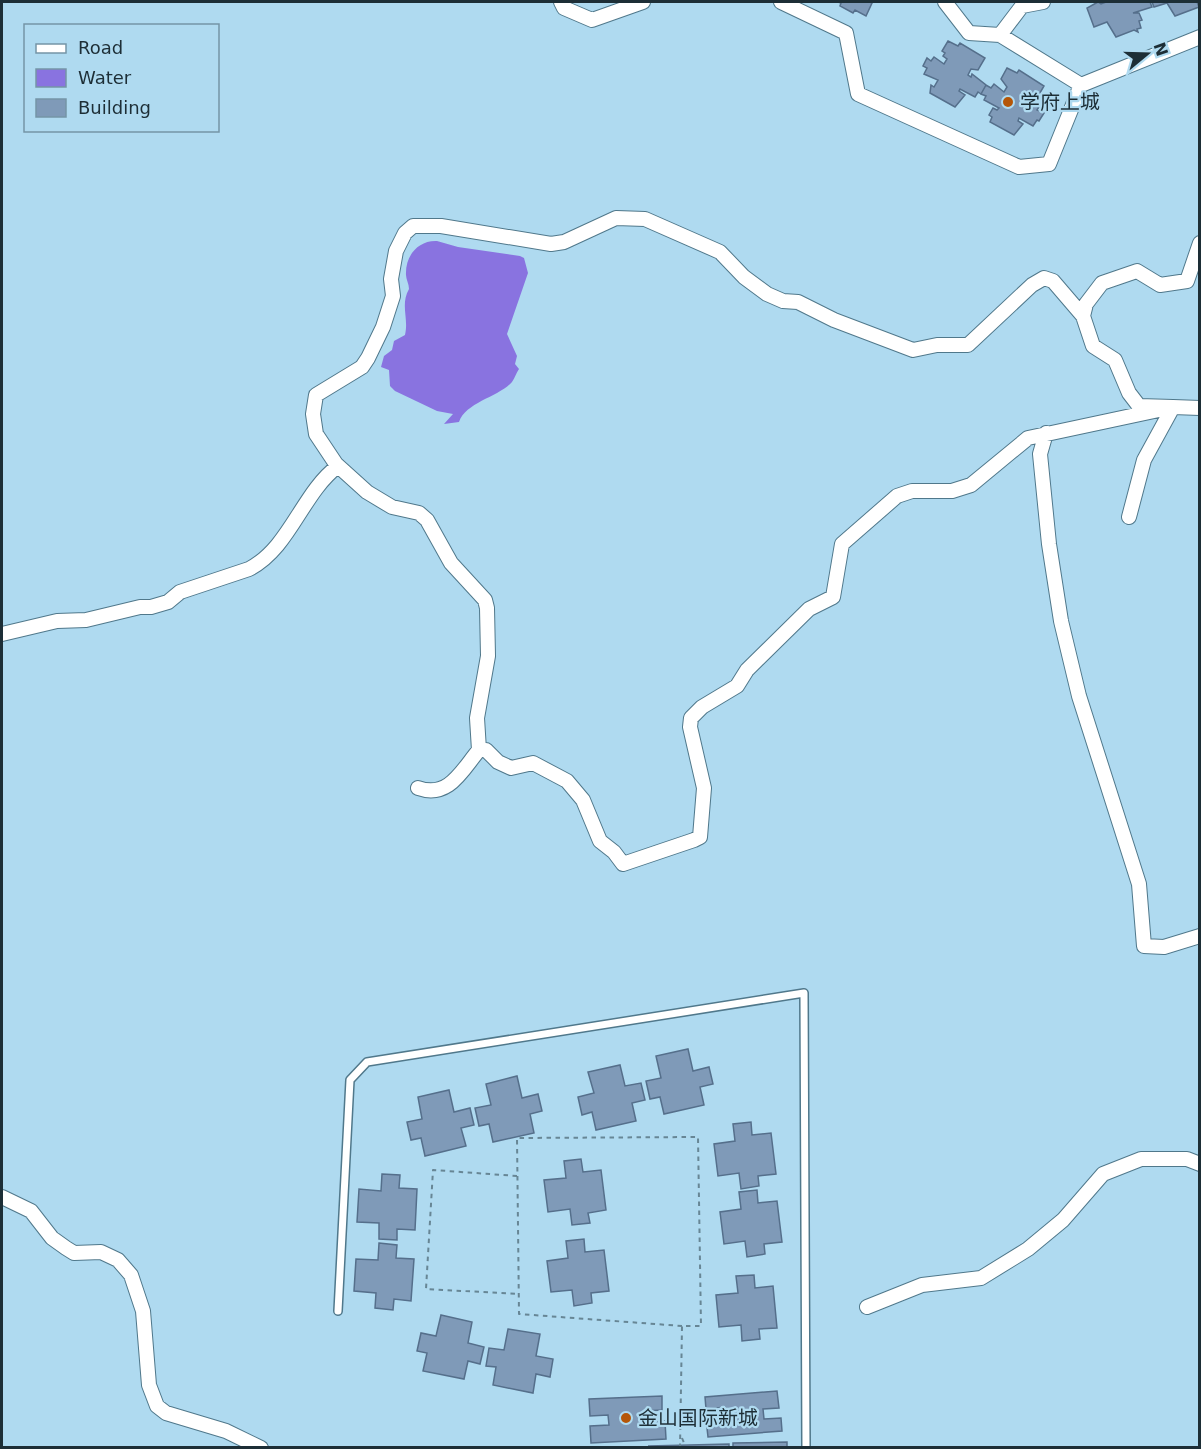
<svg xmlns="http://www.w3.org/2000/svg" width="1201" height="1449" font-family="'DejaVu Sans','Noto Sans SC',sans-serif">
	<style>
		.water { fill: #8973e0 }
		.building { fill: #7f9ab8; stroke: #556f8b; stroke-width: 1.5 }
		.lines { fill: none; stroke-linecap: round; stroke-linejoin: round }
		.lane-casing { stroke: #50788b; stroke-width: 10 }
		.street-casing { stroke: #50788b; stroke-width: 16 }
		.path { stroke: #678695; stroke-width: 2; stroke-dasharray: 4.5 4.5; stroke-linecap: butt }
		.lane { stroke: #fff; stroke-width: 7 }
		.street { stroke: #fff; stroke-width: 14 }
		.poi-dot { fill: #b55608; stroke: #afdaf0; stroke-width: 2 }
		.labels { text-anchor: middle; stroke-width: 4.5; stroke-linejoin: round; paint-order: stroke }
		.poi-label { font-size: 20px; fill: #1d2e36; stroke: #afdaf0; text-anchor: start }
	</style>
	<rect width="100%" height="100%" fill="#afdaf0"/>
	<path class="water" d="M437,241L458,247L520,256L524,258L528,273L507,334L517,356L515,364L519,369C516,373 515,378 512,382C499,397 466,402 459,422L444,424L453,414L437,411L395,391L390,386L389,370L381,367L384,356L392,350L394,341L405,335C409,318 400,305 409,289C409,284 406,279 406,275C405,256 418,240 437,241Z"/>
	<path class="building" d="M838,2H870L872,3L866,16L855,10L853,13L840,6L841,3Z
		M1098,2L1101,4L1106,2H1150L1152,7L1133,13H1139L1142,20L1139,21L1141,28L1137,29L1138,32L1134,30L1116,37L1107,22L1094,27L1087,8Z
		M1152,2H1197L1199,7L1175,16L1167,3L1154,7Z
		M948,41L958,46L960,43L985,58L978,70L971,69L968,75L971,77L972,74L986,85L981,94L978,92L975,97L960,89L959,91L965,95L955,107L930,93L931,85L934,87L938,80L924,74L927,68L923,66L927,58L931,61L934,57L944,64L947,59L943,56L945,53L942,51Z
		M1007,68L1017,73L1019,70L1044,86L1037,98L1034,101L1030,99L1027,103L1039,107L1037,110L1044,113L1039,121L1037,120L1033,126L1019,118L1018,121L1023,124L1014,135L990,122L992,117L989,115L993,108L997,110L999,108L984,100L986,96L981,94L986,85L991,88L994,84L1004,92L1007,87L1001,79Z
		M688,1049L693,1071L709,1067L713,1084L700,1087L704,1105L664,1114L660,1097L650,1099L646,1081L661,1078L656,1056Z
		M620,1065L625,1086L641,1083L645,1100L632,1103L636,1121L596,1130L592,1112L582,1115L578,1097L594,1093L588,1072Z
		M517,1076L522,1098L538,1094L542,1111L530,1114L534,1133L493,1142L489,1124L479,1126L475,1108L491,1105L486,1084Z
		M449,1090L454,1112L470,1108L474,1125L461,1128L466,1146L425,1156L421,1138L411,1140L407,1122L422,1119L418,1097Z
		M751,1122L752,1135L771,1133L776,1174L758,1176L759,1186L741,1189L739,1173L718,1176L714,1144L735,1141L733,1124Z
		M581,1159L583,1172L601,1170L606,1210L588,1213L590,1223L572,1225L570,1209L548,1212L544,1180L566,1178L564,1161Z
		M382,1174L400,1175L399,1188L417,1189L415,1230L397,1229V1240L379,1239V1223L357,1222L359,1189L381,1191Z
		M757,1190L758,1203L777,1201L782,1242L764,1244L765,1254L747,1257L745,1241L724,1244L720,1212L741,1209L739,1192Z
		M584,1239L585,1252L604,1250L609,1291L591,1293L592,1303L574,1306L572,1290L551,1292L547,1261L568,1258L566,1241Z
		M379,1243L397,1245L396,1258L414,1259L411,1301L394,1299L393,1310L375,1308L376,1293L354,1291L356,1259L378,1260Z
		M754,1275L755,1288L773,1286L777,1328L759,1329L760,1339L742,1341L741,1325L719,1327L716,1295L738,1293L736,1276Z
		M441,1315L472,1322L468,1343L484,1347L480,1364L468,1361L464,1379L423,1371L427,1353L417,1351L421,1333L436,1336Z
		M508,1329L540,1334L536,1356L553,1359L550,1377L536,1374L533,1393L493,1385L496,1367L486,1366L489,1348L504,1350Z
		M777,1391L779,1408L763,1409L764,1419L781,1418L782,1431L708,1437L706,1419L726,1417L725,1407L706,1409L705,1397Z
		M662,1396V1410L644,1411V1422L665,1421L666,1439L591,1443L590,1426L609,1425L608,1415L590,1416L589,1399Z
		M787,1442V1448H733V1443Z
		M729,1444V1448L648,1446Z"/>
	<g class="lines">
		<defs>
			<path id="lane" d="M338,1311L350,1080L367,1062L804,993L806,1448"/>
			<path id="street" d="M561,2L564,8L592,20L643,2
				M781,2L846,33L858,94L1019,167L1049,164L1081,85L1200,37
				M945,2L969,33L1000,35L1022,6L1043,2
				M1000,35L1081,85
				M1046,433L1040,454L1049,544L1061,621L1079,696L1139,884L1144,946L1164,947L1200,936
				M1129,517L1144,460L1173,407L1139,406L1129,393L1115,360L1093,346L1083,316L1086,304L1102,283L1137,271L1160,285L1187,281L1200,243
				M2,634L57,621L86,620L140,607H151L168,602L180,592L249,569C290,548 302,493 338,466
				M479,750L477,718L488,656L487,608L485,600L451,563L427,520L419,513L392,507L367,492L336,464L316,434L313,414L316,395L362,367L368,358L383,327L393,296L391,279L396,251L405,233L413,226H441L551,244L564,242L616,218L645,219L720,252L744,277L767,294L783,301L798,302L834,320L913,350L937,345H968L1032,285L1044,278L1053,281L1083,316
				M418,788C449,799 462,770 479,750H486L498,762L511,768L533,763L567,781L583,800L600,841L614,852L623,864L694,840L700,837L704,788L690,727L691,718L702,707L737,686L747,670L809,609L833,597L842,544L897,496L912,491H952L971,485L1028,438L1173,407L1200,408
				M2,1197L31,1211L52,1238L66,1248L74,1253L101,1252L118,1260L131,1275L143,1311L149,1385L157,1406L166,1413L226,1431L261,1448
				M867,1307L922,1285L981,1278L1028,1249L1063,1220L1103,1174L1141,1159H1187L1200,1164"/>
		</defs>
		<use href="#lane" class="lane-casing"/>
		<use href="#street" class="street-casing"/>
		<path class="path" d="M517,1176L433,1170L426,1289L519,1294
			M682,1438L686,1448
			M680,1448L682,1326H701L698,1137L517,1138L519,1314L682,1326"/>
		<use href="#lane" class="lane"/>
		<use href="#street" class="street"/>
	</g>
	<g class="poi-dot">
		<circle cx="1008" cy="102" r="6"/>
		<circle cx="626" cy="1418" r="6"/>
	</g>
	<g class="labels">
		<g class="poi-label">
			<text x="1020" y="109">学府上城</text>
			<text x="638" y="1425">金山国际新城</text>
		</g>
	</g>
	<rect width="1201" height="1449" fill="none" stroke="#1d2e36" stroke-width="6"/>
	<rect x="24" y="24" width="195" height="108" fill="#afdaf0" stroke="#7595a6" stroke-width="1.5"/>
	<rect x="36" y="44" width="30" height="9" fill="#ffffff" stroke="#7595a6" stroke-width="1.5"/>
	<text x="78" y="54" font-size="18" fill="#1d2e36">Road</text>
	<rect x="36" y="69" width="30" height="18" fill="#8973e0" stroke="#7595a6" stroke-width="1.5"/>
	<text x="78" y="84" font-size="18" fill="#1d2e36">Water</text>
	<rect x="36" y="99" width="30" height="18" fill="#7f9ab8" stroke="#7595a6" stroke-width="1.5"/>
	<text x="78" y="114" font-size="18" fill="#1d2e36">Building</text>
	<g transform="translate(1147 54) rotate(71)" stroke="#afdaf0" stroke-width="4.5" paint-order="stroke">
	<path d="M0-4.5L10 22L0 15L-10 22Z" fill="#1d2e36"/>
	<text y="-9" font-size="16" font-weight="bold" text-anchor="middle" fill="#1d2e36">N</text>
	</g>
</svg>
